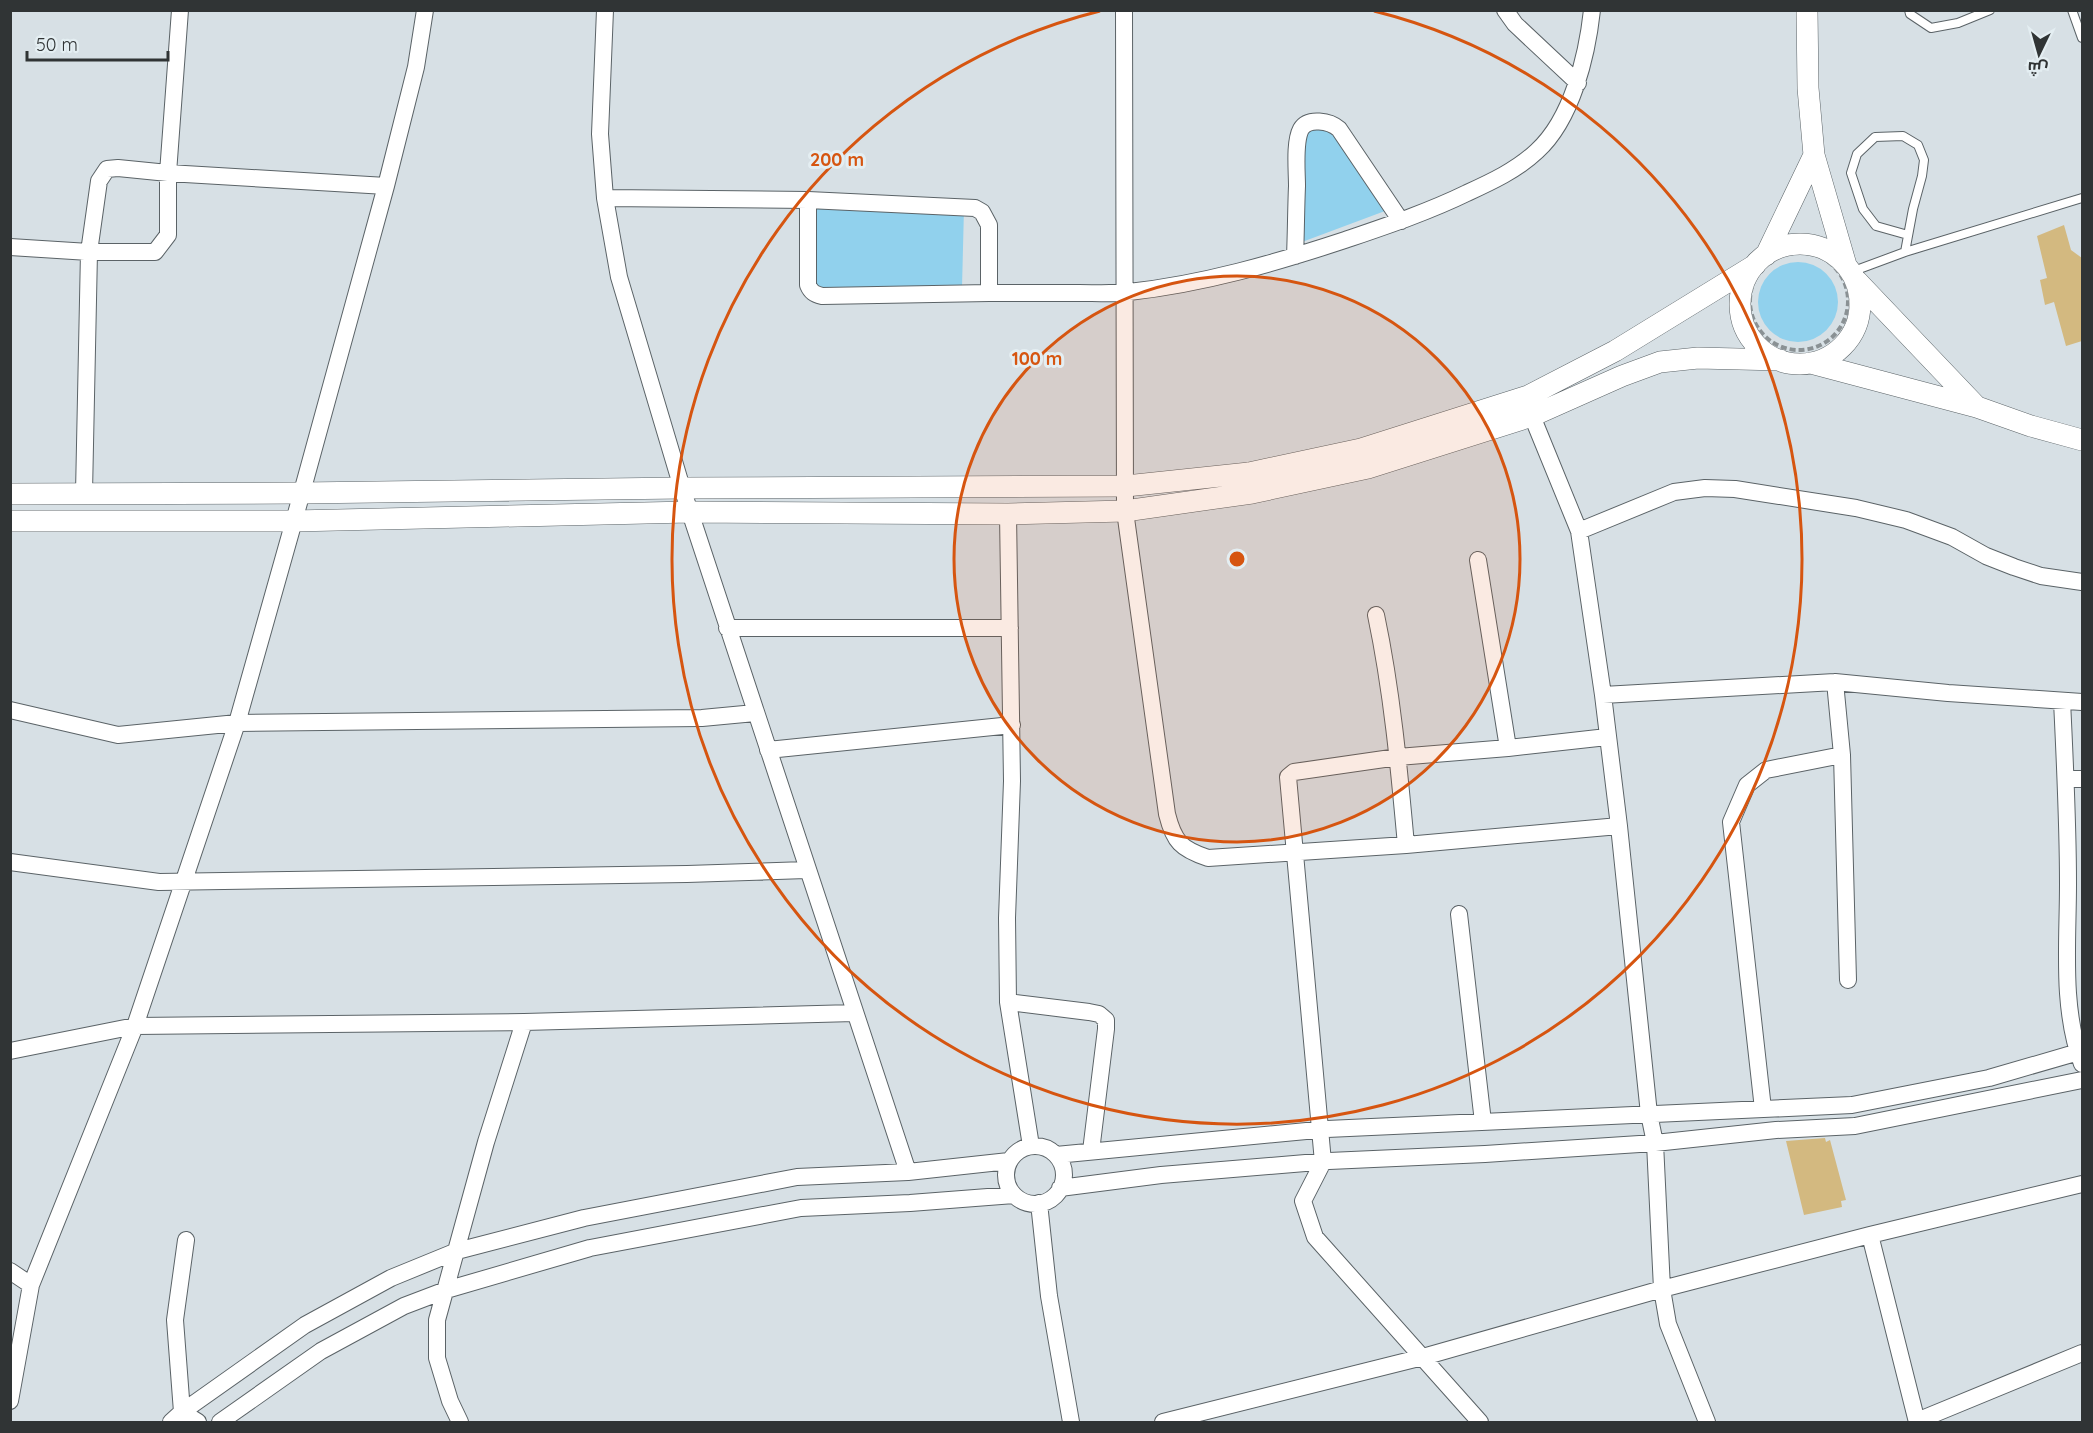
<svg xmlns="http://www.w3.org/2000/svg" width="2093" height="1433" font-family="Quicksand,Cairo,sans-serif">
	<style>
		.green { fill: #91d1ed }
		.building { fill: #d3b980 }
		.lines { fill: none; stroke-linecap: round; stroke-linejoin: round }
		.service-casing { stroke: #5b6367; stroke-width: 10 }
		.minor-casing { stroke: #5b6367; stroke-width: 18 }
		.tertiary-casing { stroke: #5b6367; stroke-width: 22 }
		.path { stroke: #8a9194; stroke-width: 4; stroke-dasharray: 6 3; stroke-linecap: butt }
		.service { stroke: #fff; stroke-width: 8 }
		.minor { stroke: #fff; stroke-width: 16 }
		.tertiary { stroke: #fff; stroke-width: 21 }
		.ring { fill: none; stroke: #d65510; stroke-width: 3 }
		.centre { fill: #d65510; stroke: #e4eef2; stroke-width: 3 }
		.ring-label { font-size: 18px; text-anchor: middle; font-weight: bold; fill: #d65510; stroke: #e4eef2; stroke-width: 6; stroke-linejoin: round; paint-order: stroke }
	</style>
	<rect width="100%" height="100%" fill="#d7e0e5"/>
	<path class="green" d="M1329,126L1385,211L1302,242L1297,129Z
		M799,201L964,208L962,288H803Z
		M1758 302a40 40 0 1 1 80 0a40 40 0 1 1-80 0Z"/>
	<path class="building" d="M2064,225L2071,250L2082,258V341L2066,346L2054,302L2045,305L2040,280L2047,278L2037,236Z
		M1825,1138L1826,1142L1830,1140L1846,1200L1841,1201L1842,1207L1804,1215L1786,1141Z"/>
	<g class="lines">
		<defs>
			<path id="service" d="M1909,10L1910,14L1931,28L1958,23L1990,10
				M2072,10L2082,38
				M1905,252L1913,209L1922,176L1924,160L1918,145L1903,136L1875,137L1857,154L1851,173L1863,209L1876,226L1908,235
				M1851,272L1905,252L2082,198"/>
			<path id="minor" d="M605,10L600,134L605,198L619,277L682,488L908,1172
				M1124,10L1125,511L1167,814C1174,842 1181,849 1208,858L1406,845L1619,826
				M1505,10L1515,24L1578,83
				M605,198L808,200L975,208L982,212L989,225V293C1019,293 1049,293 1079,293C1096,293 1113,294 1129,292C1203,284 1275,263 1345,240C1386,226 1428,212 1467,193C1491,182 1517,170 1537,151C1572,119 1587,56 1592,10
				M808,200V285C811,292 814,294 822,296L989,293
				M10,247L89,252H155L168,235V173L180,10
				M1295,256C1296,233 1296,209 1297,186C1297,171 1294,142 1301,129C1308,117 1330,121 1339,129L1401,221
				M1530,405L1532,416L1579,531L1603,695L1619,826L1649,1114L1655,1143L1662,1289L1668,1324L1707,1422
				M84,493L89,252L99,181L107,169L118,168L168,173L386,186
				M1008,514L1012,781L1007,918L1008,1002L1031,1146
				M1579,531L1674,492L1705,488L1735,489L1856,508L1906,520L1952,537L1986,556L2014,567L2041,576L2082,582
				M1478,560L1508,748
				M1376,615C1392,691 1399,768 1406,845
				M727,628H1010
				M1835,682L1842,755L1848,980
				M1603,695L1835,682L1948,693L2082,702
				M2062,701C2065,762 2068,823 2068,884C2068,944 2061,1007 2082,1064
				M10,710L118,735L237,723L702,718L755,713
				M768,750L1012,725
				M2066,779H2082
				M10,862L159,882L687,874L806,870
				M1459,914L1483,1122
				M1008,1002L1089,1012L1099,1014L1106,1020V1029L1091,1151
				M10,1051L135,1026L524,1022L854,1013
				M1763,1109L1731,822L1747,785L1766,770L1842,755
				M1006 1175a29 29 0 1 1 58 0a29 29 0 1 1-58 0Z
				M1056,1155L1327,1129L1852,1105L1989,1078L2082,1051
				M1060,1188L1161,1175L1329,1161L1485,1154L1655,1143L1776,1130L1855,1126L2082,1080
				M1039,1203L1049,1296L1071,1422
				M1870,1235L1917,1422
				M186,1240L175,1320L182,1412L198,1422
				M10,1271L31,1285
				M10,1401L31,1285L135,1026L237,723L294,521L386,186L416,67L425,10
				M1917,1421L2082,1353
				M171,1422L182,1412L305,1325L391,1278L457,1251L584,1218L797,1177L908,1172L1009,1161
				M220,1422L321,1351L404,1306L446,1290L590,1248L801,1208L910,1203L1014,1195
				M460,1422L450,1401L437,1358V1320L486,1142L524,1022
				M1163,1422L1423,1357L1662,1289L1870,1235L2082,1184
				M1480,1422L1315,1237L1303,1201L1323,1162L1288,777L1294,772L1398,757L1508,748L1607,737"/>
			<path id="tertiary" d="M1807,10L1808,88L1814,155L1846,265
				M1740 304a60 60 0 1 1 120 0a60 60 0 1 1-120 0Z
				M1766,255L1814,155
				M1857,281L1976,406
				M1811,363L1977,407L2031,426L2082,440
				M10,494L301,493L682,488L1126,486L1249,473L1361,449L1528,396L1615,351L1755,265
				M10,521H294L689,512L1008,514L1125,511L1252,493L1368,468L1532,416L1622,376L1660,362L1698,358L1780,360"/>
		</defs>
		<use href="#service" class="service-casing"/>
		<use href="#minor" class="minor-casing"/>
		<use href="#tertiary" class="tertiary-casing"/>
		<path class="path" d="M1750 301a49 49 0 1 1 98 0a49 49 0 1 1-98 0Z"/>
		<use href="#service" class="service"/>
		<use href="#minor" class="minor"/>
		<use href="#tertiary" class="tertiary"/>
	</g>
	<circle cx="1237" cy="559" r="283" fill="#d65510" fill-opacity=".12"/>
	<g class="ring">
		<circle cx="1237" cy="559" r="283"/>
		<path d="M1374 11A565 565 0 1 1 1100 11"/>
	</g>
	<circle cx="1237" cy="559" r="9" class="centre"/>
	<g class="ring-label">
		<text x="837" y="166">200 m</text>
		<text x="1037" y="365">100 m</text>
	</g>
	<rect width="2093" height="1433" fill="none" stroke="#303435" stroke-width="24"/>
	<g transform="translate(2039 54) rotate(185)" stroke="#e4eef2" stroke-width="4.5" paint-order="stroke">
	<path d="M0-4.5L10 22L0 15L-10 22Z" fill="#303435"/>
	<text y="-9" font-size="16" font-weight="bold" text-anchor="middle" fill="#303435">ش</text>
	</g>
	<path d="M27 51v9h141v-9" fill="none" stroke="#303435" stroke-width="3"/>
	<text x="36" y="51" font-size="18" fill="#303435" stroke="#e4eef2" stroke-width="4.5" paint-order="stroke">50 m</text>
</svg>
